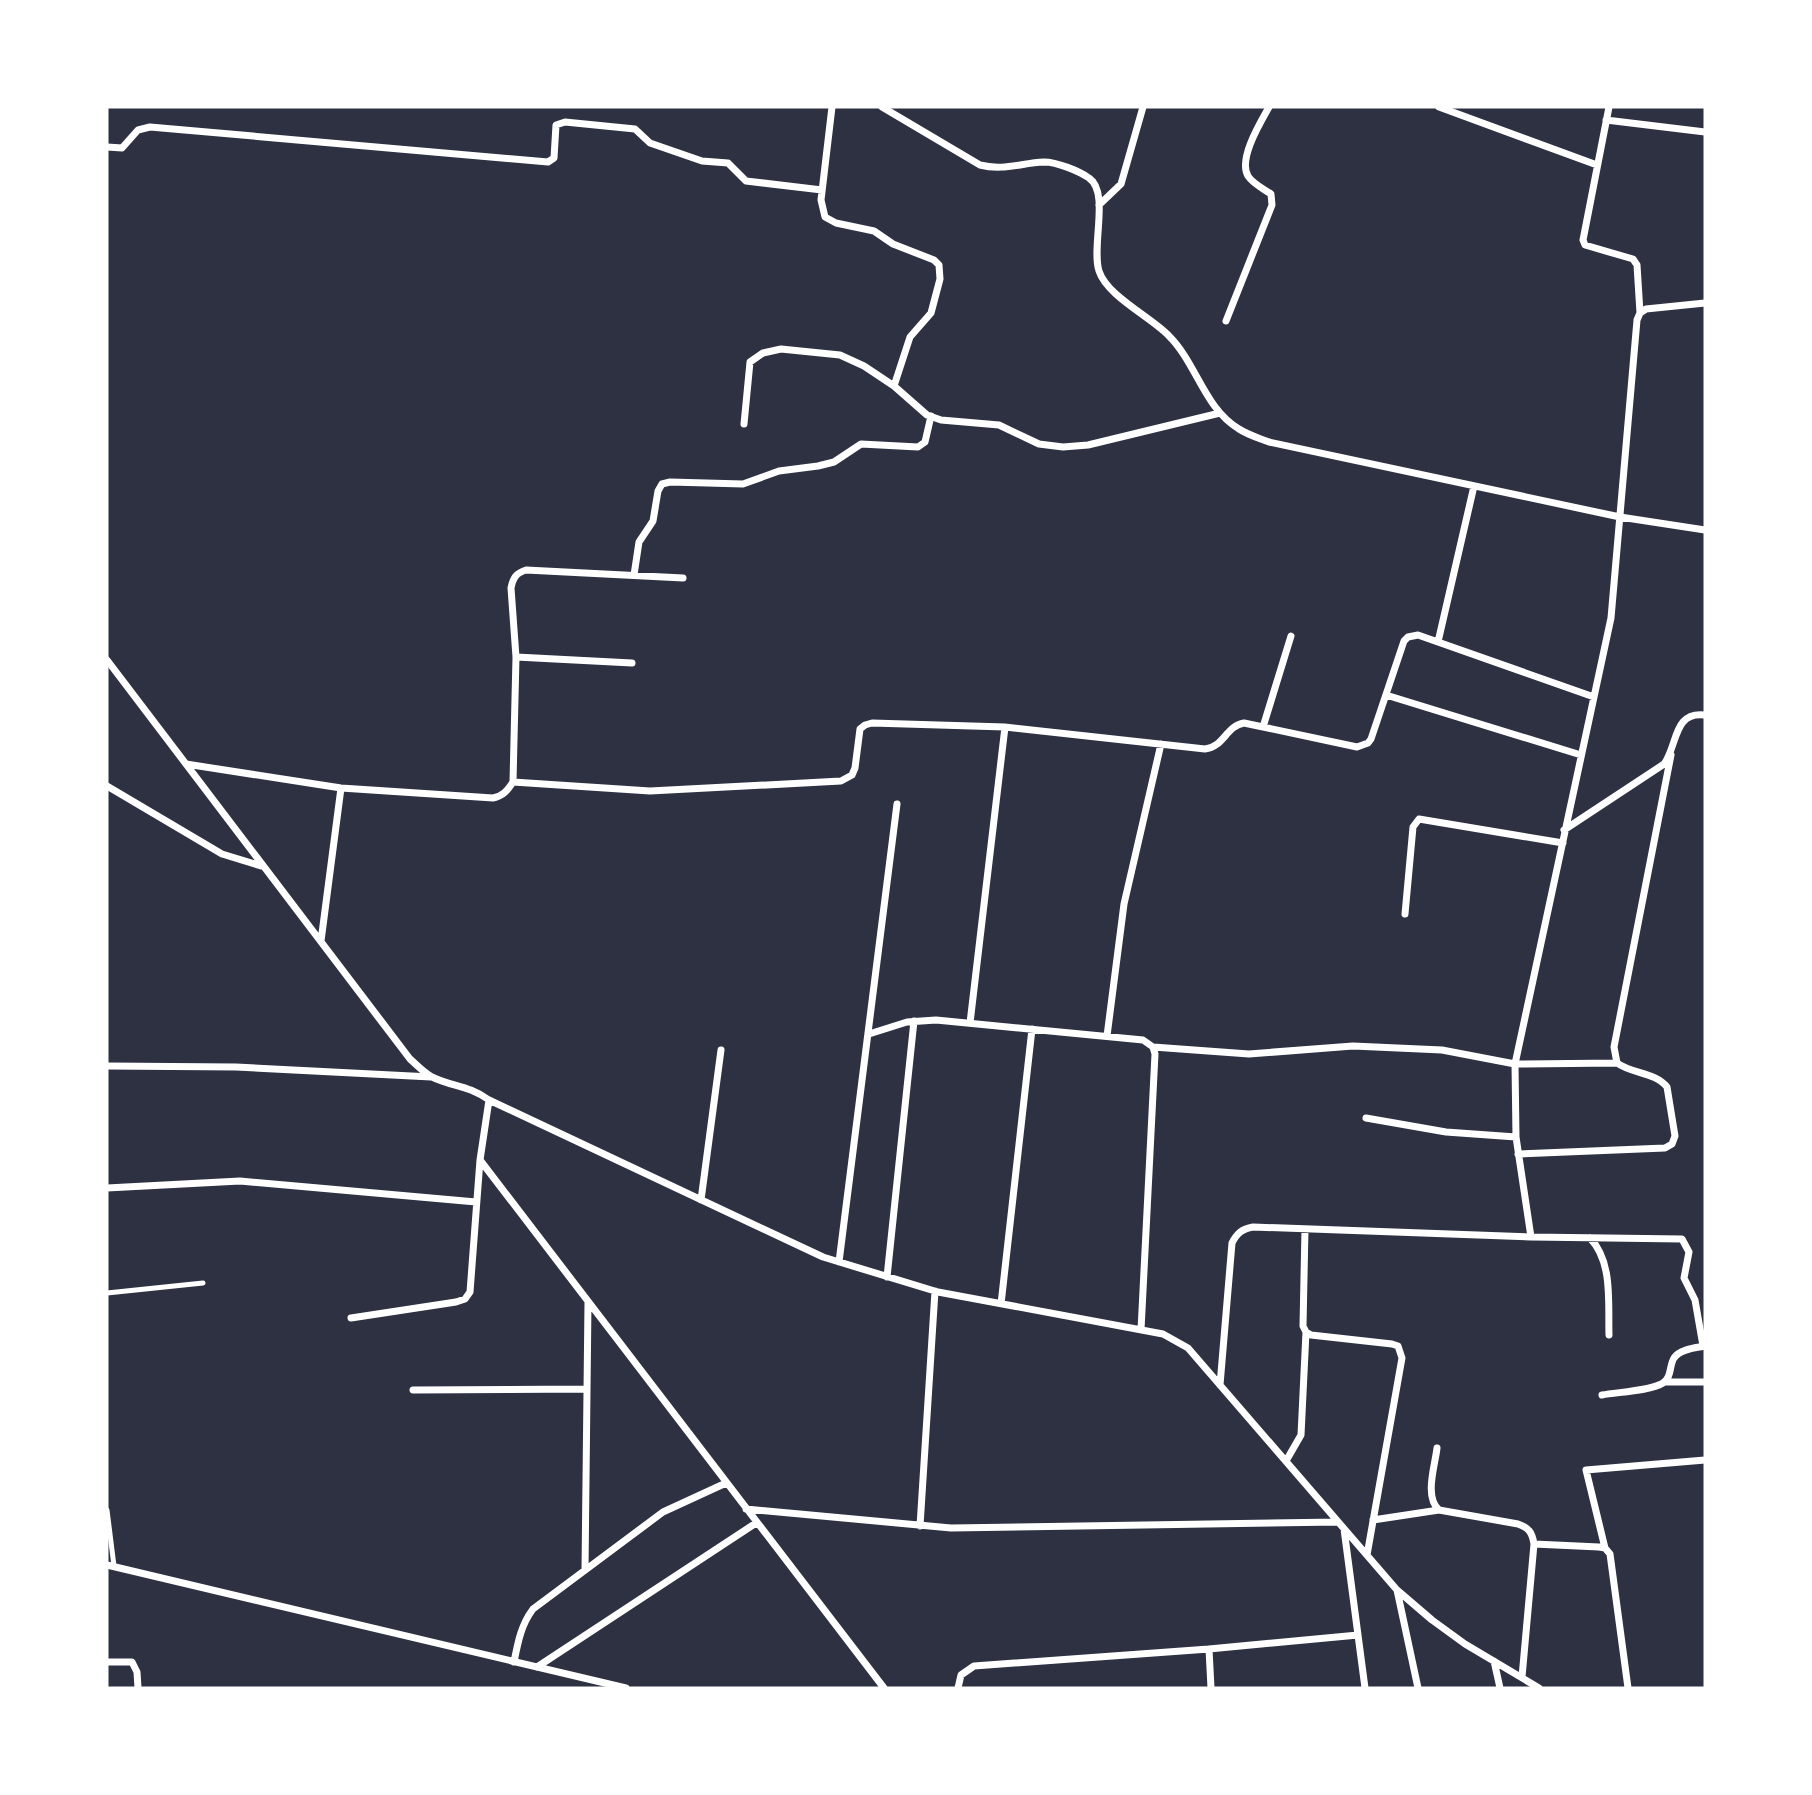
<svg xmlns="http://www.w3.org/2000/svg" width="1812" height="1795" font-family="Literata,serif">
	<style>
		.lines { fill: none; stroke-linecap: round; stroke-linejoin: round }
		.service { stroke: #fff; stroke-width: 5 }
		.minor { stroke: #fff; stroke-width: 7 }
	</style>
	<rect width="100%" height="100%" fill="#2d3142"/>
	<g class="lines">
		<path class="service" d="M107,1293L203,1283
			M107,1510L114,1566"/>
		<path class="minor" d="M832,107L821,200L825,217L836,223L874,231L893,244L934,260L939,265L940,279L931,313L910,337L894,386
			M882,107L980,165C1003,171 1021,163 1044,162C1057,162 1079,171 1089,178C1110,192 1091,247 1099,271C1107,296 1151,317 1169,336C1197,364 1204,408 1239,429C1248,435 1259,438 1269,442L1620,517L1705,530
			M1439,107L1597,165
			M1609,107L1583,240L1585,245L1633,259L1637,265L1640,313
			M1606,120L1705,132
			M107,147L122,148L138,130L150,127L548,162L554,158L556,125L565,122L635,129L650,143L702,161L728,163L746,181L822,190
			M1099,205L1121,184L1143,107
			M1226,321L1272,205L1271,194C1264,189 1253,184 1248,176C1238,159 1260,123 1269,107
			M744,424L750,362L763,353L781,349L840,355L864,366L894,386L927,415L941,420L999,425L1039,444L1063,447L1088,445L1220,413
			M634,575L639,542L653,521L658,491L662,484L670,482L743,484L779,471L818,466L834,462L861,444L918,447L925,442L931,416
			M1438,642L1474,486
			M516,657L632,663
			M107,660L410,1059C417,1065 423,1072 432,1077C453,1087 468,1085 489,1100L823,1257L938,1292L1163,1334L1188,1348L1397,1590L1432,1620L1465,1644L1539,1688
			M1386,695L1581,755
			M1263,727L1291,636
			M186,764L341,788L493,798C503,796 507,791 513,782L516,657L511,588C513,578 516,573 526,570L683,578
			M513,782L650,791L841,781L852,775L855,768L860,729L865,725L872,723L1005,727L1205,749C1224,747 1226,726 1244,723L1357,747L1368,743L1371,739L1404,641L1408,637L1418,635L1594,697
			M107,786L222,854L261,866
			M1564,830L1664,764C1678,745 1673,711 1705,715
			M1405,914L1413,827L1419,819L1563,843
			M321,941L341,788
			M970,1023L1005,727
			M869,1034L907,1022L936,1020L1143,1040L1153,1047L1155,1054L1141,1330
			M1107,1036L1124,904L1161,744
			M1153,1047L1249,1054L1353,1046L1442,1050L1515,1064L1611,618L1637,320L1640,313L1646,309L1705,303
			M107,1066L236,1067L431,1077
			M489,1100L480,1160L884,1688
			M1366,1118L1446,1132L1516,1137
			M1518,1154L1665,1148L1672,1144L1675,1136L1667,1087C1655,1072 1632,1074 1617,1063L1614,1047L1671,755
			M107,1188L240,1181L476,1202
			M701,1200L721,1050
			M1305,1229L1303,1326L1306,1332L1311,1335L1392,1344L1398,1346L1402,1358L1367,1555
			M1531,1237L1516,1137L1515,1064L1617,1063
			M1590,1238C1613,1262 1608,1302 1609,1335
			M839,1262L897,804
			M887,1277L914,1021
			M1001,1304L1032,1029
			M351,1318L456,1302L465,1299L470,1292L480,1160
			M1665,1382H1705
			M1220,1385L1232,1243C1237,1233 1242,1229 1253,1227L1531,1237L1682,1239L1689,1252L1684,1278L1695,1300L1703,1346
			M413,1390L587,1389
			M1602,1395C1618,1392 1650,1391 1663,1383C1672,1377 1669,1366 1674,1358C1680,1349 1696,1348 1705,1346
			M1437,1448C1435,1466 1424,1497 1439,1510L1518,1524C1529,1528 1532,1532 1534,1544L1522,1677
			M1286,1461L1301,1435L1306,1332
			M746,1509L951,1528L1338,1522
			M1373,1520L1439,1510
			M920,1526L935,1291
			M1344,1529L1365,1688
			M1534,1544L1599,1547L1605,1548L1610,1554L1628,1688
			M1605,1548L1586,1470L1705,1460
			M107,1565L626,1688
			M585,1570L588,1302
			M1397,1590L1418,1688
			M1209,1649L1358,1635
			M1494,1661L1500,1688
			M107,1662H132L137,1672L138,1688
			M514,1662C518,1642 521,1625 533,1609L663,1512L726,1483
			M537,1667L756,1523
			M958,1688L961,1675L974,1666L1209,1649L1211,1688"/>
	</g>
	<rect width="1812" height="1795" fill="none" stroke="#ffffff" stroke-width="217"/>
</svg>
